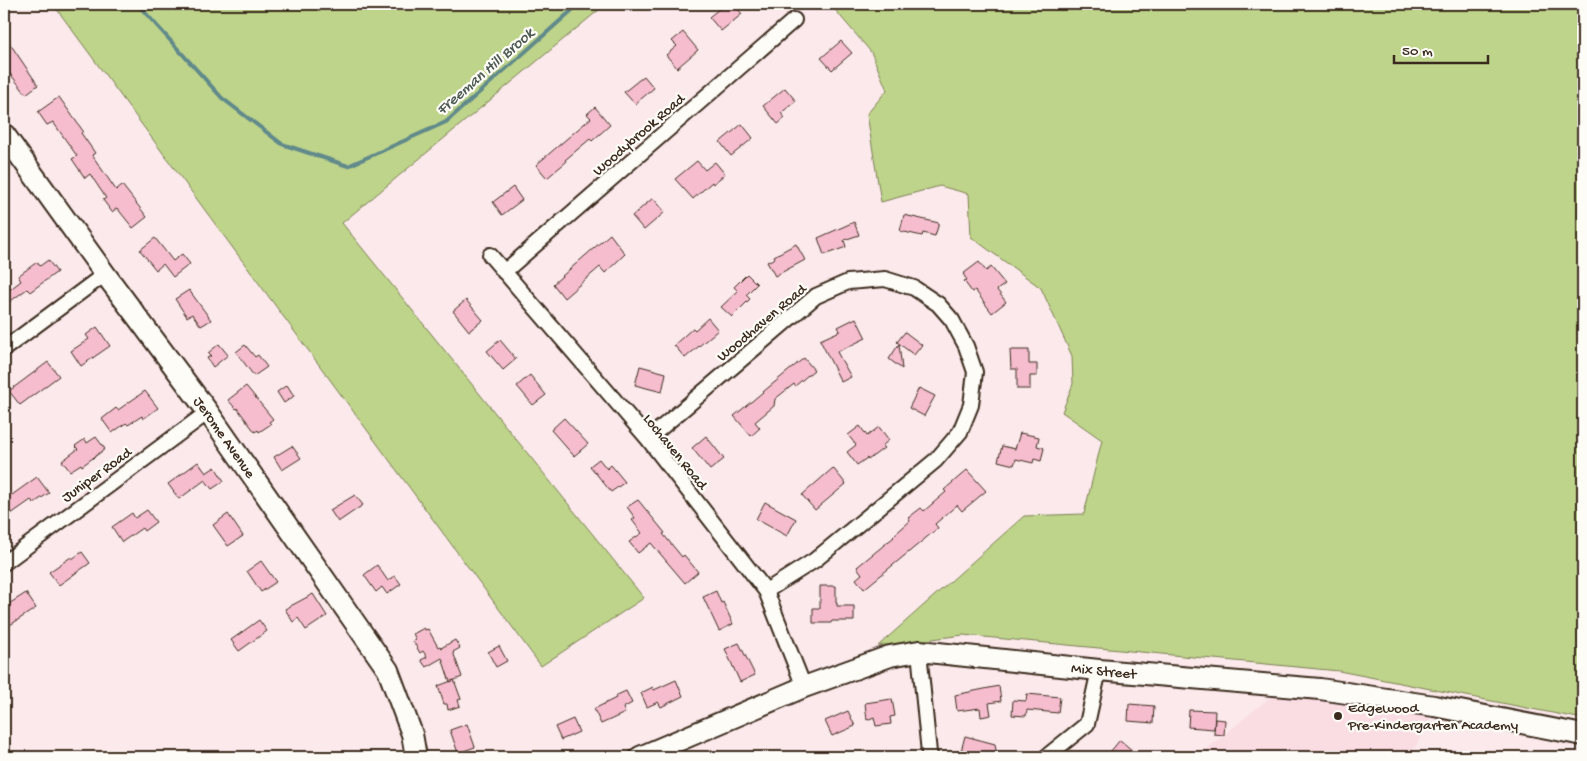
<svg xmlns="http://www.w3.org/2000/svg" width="1587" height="761" font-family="'Gochi Hand',sans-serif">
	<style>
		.built { fill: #fadce3 }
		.green { fill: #bed48a; stroke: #7c7f54 }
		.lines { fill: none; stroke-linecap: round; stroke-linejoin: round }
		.stream { stroke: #60898b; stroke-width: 4 }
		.building { fill: #f6bdcf; stroke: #3b2a1e }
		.minor-casing { stroke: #3b2a1e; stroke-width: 18 }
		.secondary-casing { stroke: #3b2a1e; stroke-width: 24 }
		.minor { stroke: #fdfcf7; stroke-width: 14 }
		.secondary { stroke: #fdfcf7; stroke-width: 20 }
		.poi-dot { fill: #3b2a1e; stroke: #fdfcf7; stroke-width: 2 }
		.labels { text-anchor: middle; stroke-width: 4.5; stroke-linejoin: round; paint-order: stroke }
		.street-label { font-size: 15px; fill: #3b2a1e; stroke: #fdfcf7 }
		.poi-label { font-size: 15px; fill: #3b2a1e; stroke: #fdfcf7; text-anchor: start }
		.water-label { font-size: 16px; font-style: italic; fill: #4d5a54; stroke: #fdfcf7 }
	</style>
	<rect width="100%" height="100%" fill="#fbe9eb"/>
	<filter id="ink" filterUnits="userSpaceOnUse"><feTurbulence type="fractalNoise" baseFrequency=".02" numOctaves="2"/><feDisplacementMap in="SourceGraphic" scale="10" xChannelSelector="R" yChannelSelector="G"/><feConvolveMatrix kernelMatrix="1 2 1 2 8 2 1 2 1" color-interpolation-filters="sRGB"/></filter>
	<g filter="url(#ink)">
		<path class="built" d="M1284,686L1434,706L1426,727L1415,747L1405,757H1197Z"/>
		<path class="green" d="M53,4H606L342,223L644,598L541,666Z
			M830,4H1583V719L1339,671L963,635L878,646L1024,516L1084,514L1102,440L1062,412L1073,384L1072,356L1041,288L971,237L969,194L940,186L881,202L867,114L887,90L871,52Z"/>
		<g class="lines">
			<path class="stream" d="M133,4L141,8L222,98L282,144L348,166L446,122L579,4"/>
		</g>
		<path class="building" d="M725,4H734L742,14L721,31L709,17Z
			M683,32L698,50L677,68L666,55L677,46L672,41Z
			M4,35L38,85L26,94L4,66Z
			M841,41L852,53L832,70L821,58Z
			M644,76L654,88L635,104L624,92Z
			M785,88L796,101L781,113L785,118L778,124L763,106Z
			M59,97L83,131L81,133L95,153L92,155L116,190L122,185L147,217L133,228L117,208L112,212L103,200L106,198L90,174L85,178L72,159L77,156L53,122L47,125L38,112Z
			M595,107L610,125L592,141L590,139L565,160L566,162L547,178L536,165L591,118L587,114Z
			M742,124L753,138L731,156L720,142Z
			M697,161L705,170L715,162L725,174L713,184L712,182L693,199L675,179Z
			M513,187L522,200L502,215L493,202Z
			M653,198L665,212L644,230L632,216Z
			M904,215L939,223L935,236L923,233L922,236L900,231Z
			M854,222L859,235L844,240L846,247L824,255L818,238Z
			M610,234L625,254L605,273L600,267L564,298L553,284Z
			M155,238L173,261L182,254L190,264L173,277L163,264L156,270L140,250Z
			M796,244L805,260L775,276L767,262L775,258L774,256Z
			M48,260L57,272L30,292L27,289L4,306V294L21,281L18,276L37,262L40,266Z
			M979,262L986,271L991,267L1005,284L997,290L1006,302L992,313L975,290L972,292L964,281L967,280L963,274Z
			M747,274L757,284L746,295L750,299L732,317L721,307L738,291L734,287Z
			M189,290L211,320L201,326L192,314L187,317L175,299Z
			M466,300L483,320L469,331L453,311Z
			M708,318L718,330L685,358L674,345L693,328L695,330Z
			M856,318L866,338L837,352L851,377L841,382L820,340L840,331L838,327Z
			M97,327L110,346L81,366L71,351L89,339L86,335Z
			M905,332L922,345L914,355L897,342Z
			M500,340L516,359L503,370L487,351Z
			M219,344L228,355L213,367L207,358L211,356L208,353Z
			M899,344L902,369L889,359Z
			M245,345L255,357L258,355L267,367L254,376L236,352Z
			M1010,350H1029V364H1037V376H1030V389H1017V369H1011Z
			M804,358L814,370L795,386L794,384L775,399L774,406L755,422L760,428L751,436L734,416Z
			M48,362L59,376L20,405L9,391Z
			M640,366L666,373L662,392L635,385Z
			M530,375L546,395L533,405L517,386Z
			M287,385L294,396L284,403L277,392Z
			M246,386L273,419L269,422L271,424L259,432L258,430L255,432L237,408L236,409L228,400Z
			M919,388L935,396L924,416L909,408Z
			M145,391L158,408L143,419L142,416L128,425L126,423L112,433L102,419L116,408L118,410Z
			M564,418L588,444L574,456L551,430Z
			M860,426L867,436L879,427L889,440L882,446L884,448L868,460L867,458L857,465L847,452L856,445L848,435Z
			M1020,433L1039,437L1037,446L1044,448L1041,461L1034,459L1033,463L1016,459L1014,465L998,461L1002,446L1015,449Z
			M706,436L724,459L710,470L692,448Z
			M96,437L105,449L82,466L81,464L70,471L62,461L78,449L75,446L85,439L87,443Z
			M292,446L301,458L282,470L274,457Z
			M599,459L607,469L611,465L625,482L611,492L590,466Z
			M198,462L206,473L215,467L224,481L212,489L205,480L179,499L168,484Z
			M833,468L846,484L815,510L802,495Z
			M967,470L986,491L962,511L957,505L935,524L938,528L864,589L856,579L862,574L857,567L894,537L893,536L910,521L908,518L921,508L924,511L946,492L944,490Z
			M37,477L49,493L34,503L31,500L11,514L4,504V499L11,493L12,495Z
			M355,495L363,505L338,522L330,510Z
			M638,500L665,533L663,534L682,557L684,555L698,572L685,583L651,543L638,553L629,542L642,533L632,520L635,518L627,507Z
			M765,502L796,519L787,536L756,519Z
			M147,510L156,522L144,531L142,528L122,542L112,527L132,513L135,518Z
			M228,514L243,536L228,546L213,525Z
			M82,552L90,563L59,585L49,572L71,557L72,559Z
			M261,561L276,582L261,592L247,571Z
			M377,565L388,581L395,576L401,584L387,594L382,587L376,592L364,575Z
			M820,586H836V603H837V606H854V621H832L831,623H813V608H820Z
			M716,591L721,603L723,602L733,624L719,631L703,597Z
			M26,593L36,608L4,629V607Z
			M313,594L327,616L306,630L298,618L293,622L285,609Z
			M259,620L267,631L239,651L231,640Z
			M424,628L425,630L428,629L438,647L440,646L441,648L455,640L460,648L453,652L462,677L450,682L442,658L426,667L421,660L427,657L423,651L420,653L413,641L416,639L413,634Z
			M739,643L755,675L740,682L725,649Z
			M499,646L507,661L496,667L488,652Z
			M454,680L461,699L458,700L460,706L448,710L447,704H444L438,686Z
			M676,680L683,696L661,707L658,702L647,707L641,693L653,687L654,690Z
			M999,686L1001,701L989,703L991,715L981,717L980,708L957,711L955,695Z
			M626,691L632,703L623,708L625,713L601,724L594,709L616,698L615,696Z
			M1027,694L1060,697L1058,713L1027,710L1026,716L1012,715L1013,700L1026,701Z
			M892,699L895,716L890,717L891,724L876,726L874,717L867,720L865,703Z
			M1129,704L1154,706L1153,723L1128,721Z
			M1189,710L1215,711L1214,729L1188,727Z
			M848,711L855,726L832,736L825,721Z
			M573,719L579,732L561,740L555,727Z
			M1215,719L1225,720L1224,735L1214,734Z
			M467,724L475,747L458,753L450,730Z
			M965,736L995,744L997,757H967L960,755Z
			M1120,740L1140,757H1106Z"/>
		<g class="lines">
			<defs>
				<path id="minor" d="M490,255L648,439L766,591L804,687
					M504,272L794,20
					M4,349L105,274
					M648,439L816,296L848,282L885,279L914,288L938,304L952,320L966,346L975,372L971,405L960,432L936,460L815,560L766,591
					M4,563L208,412
					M919,651L929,753L931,757
					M1046,757L1087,724L1099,670"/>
				<g id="secondary">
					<path id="s1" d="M4,134L105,274L208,412L388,670L412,734L416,757"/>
					<path id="s2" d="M640,757L804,687L890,656L919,651L1099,670L1320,689L1434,706L1583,735"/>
				</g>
			</defs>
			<use href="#minor" class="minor-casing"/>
			<use href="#secondary" class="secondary-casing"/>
			<use href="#minor" class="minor"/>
			<use href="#secondary" class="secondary"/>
		</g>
	</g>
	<circle class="poi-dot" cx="1338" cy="716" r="5"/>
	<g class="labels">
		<g class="street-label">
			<text transform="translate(638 134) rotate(-41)" y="5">Woodybrook Road</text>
			<text transform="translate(761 322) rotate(-40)" y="5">Woodhaven Road</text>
			<text dy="5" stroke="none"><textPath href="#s1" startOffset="375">Jerome Avenue</textPath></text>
			<text transform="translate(676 451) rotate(51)" y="5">Lochaven Road</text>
			<text transform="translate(96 474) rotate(-36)" y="5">Juniper Road</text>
			<text dy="5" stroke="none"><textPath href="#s2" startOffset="485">Mix Street</textPath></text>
		</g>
		<g class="poi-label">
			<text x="1348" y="712">Edgewood<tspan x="1348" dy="17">Pre-Kindergarten Academy</tspan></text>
		</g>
		<g class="water-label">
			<text transform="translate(484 70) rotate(-41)" y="6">Freeman Hill Brook</text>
		</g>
	</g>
	<rect width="1587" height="761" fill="none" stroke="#fdfcf7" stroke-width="20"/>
	<rect x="10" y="10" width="1567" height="741" fill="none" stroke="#3b2a1e" stroke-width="2" filter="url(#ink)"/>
	<path d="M1394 55v8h94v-8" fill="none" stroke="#3b2a1e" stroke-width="2.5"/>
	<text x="1402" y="55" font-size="15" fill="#3b2a1e" stroke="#fdfcf7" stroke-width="4" paint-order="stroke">50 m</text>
</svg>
